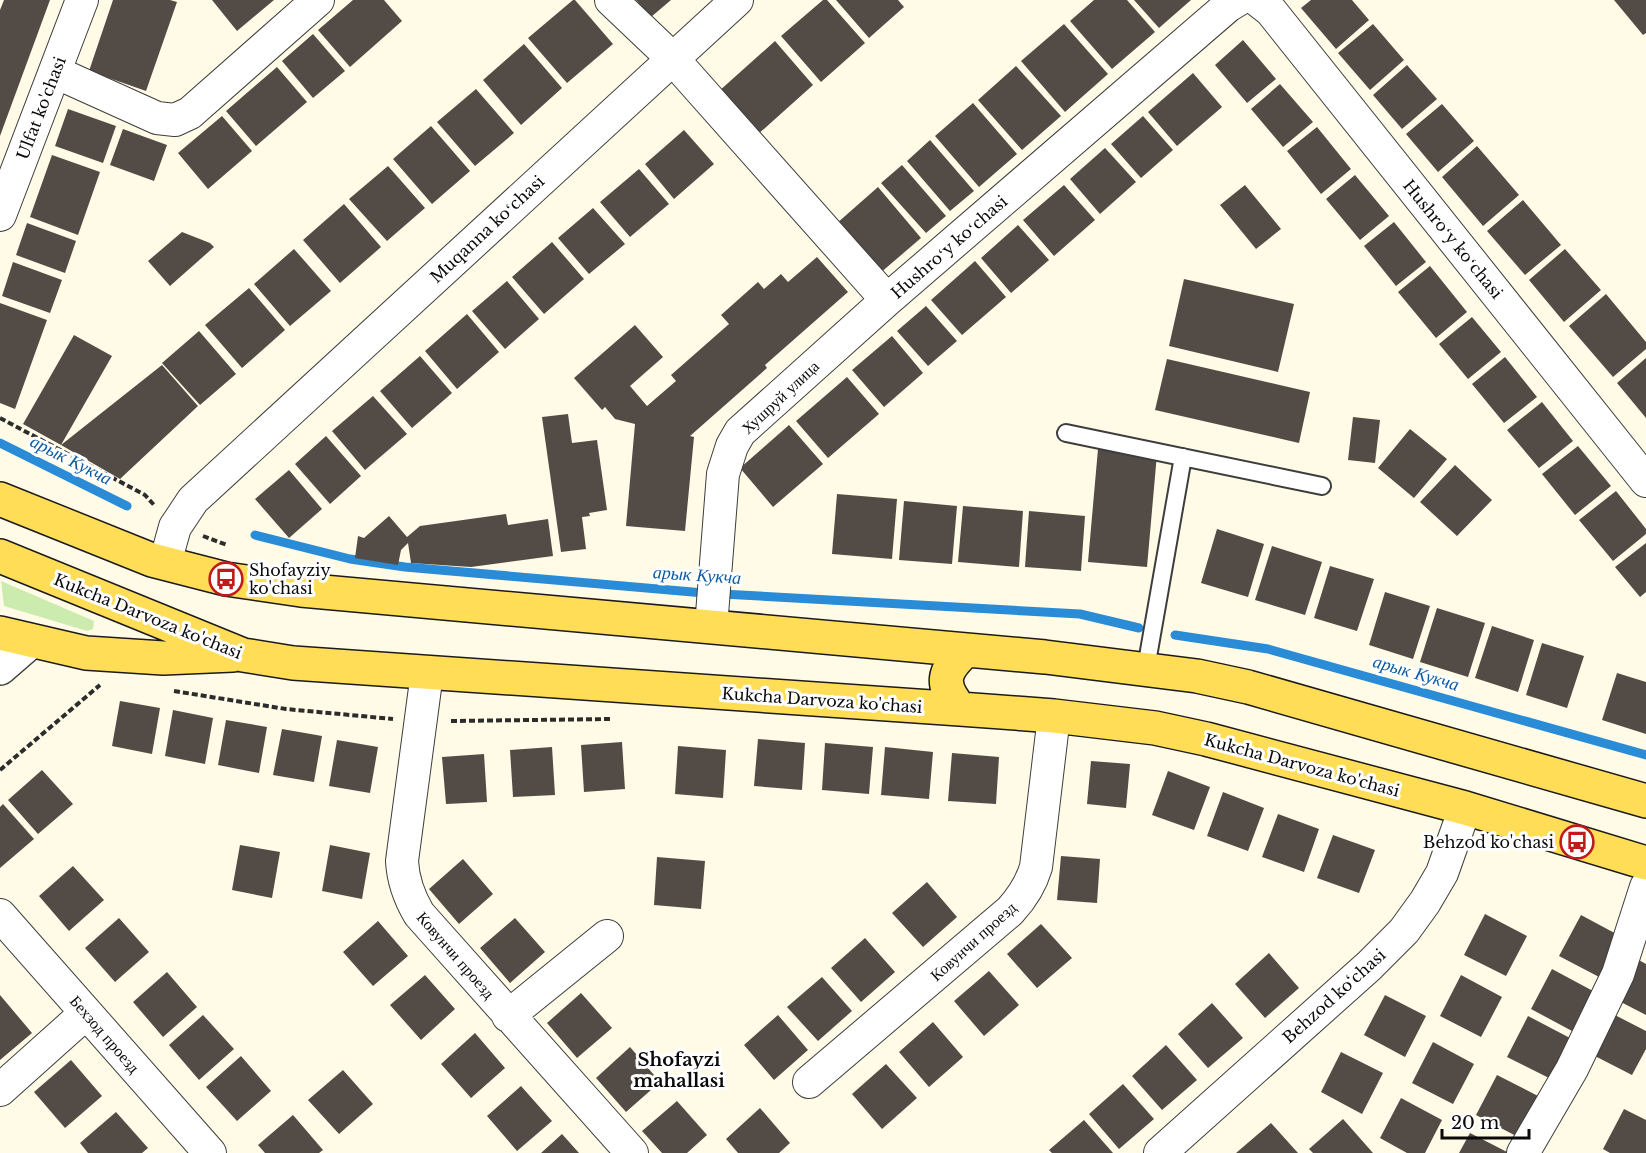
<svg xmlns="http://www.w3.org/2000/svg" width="1646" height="1153" font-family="'Libre Baskerville',serif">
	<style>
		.green { fill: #ccebaf }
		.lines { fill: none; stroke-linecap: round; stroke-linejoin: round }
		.stream { stroke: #2a8bd6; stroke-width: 9 }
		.building { fill: #534c46 }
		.service-casing { stroke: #3d3d3d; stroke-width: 20 }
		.minor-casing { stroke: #3d3d3d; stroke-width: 34 }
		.tertiary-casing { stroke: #3d3d3d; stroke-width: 36 }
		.primary-casing { stroke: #1b1b1b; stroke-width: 36 }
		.path { stroke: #2c2c2c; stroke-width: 4; stroke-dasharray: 6 3; stroke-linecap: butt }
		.service { stroke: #fff; stroke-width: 16 }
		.minor { stroke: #fff; stroke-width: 32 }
		.tertiary { stroke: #fff; stroke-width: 33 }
		.primary { stroke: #ffdd57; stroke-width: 33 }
		.labels { text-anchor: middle; stroke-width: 6; stroke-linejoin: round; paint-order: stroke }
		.street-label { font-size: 16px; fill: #0a0a0a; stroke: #fff }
		.poi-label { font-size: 16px; fill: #0a0a0a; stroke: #fff; text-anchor: start }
		.water-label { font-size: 18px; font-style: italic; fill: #0c5ba3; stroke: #fff }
		.neighbourhood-label { font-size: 18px; font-weight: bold; fill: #0a0a0a; stroke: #fff }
	</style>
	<rect width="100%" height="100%" fill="#fffbe7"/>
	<path class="green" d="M1,581L94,621L93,629L87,631L4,606Z"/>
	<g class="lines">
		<path class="stream" d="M0,443L127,506
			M255,535L350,559L405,567L704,593L1080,614L1139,628
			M1175,635L1268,649L1646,755"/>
	</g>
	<path class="building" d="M4,0H50L0,136V10Z
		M113,0H170L177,2L146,91L89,71Z
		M212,0H274L237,31Z
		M353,0H384L402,21L350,67L318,30Z
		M573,0H575L613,44L567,83L528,38Z
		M636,0H671L651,17Z
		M823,0H827L865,43L821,82L781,36Z
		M836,0H898L904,7L869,38Z
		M1094,0H1127L1155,32L1112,69L1070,21Z
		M1134,0H1191L1159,28Z
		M1311,0H1352L1369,20L1336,49L1301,8Z
		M1614,0H1646V33L1643,35Z
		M1064,24L1108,74L1065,112L1021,61Z
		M1373,24L1404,60L1370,90L1338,53Z
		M313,34L345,71L313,98L282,61Z
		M1243,40L1276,79L1247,103L1215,65Z
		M775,41L813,85L756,136L718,92Z
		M524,44L562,88L521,125L483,80Z
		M1407,65L1437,99L1402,129L1373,95Z
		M1016,66L1061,116L1022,150L978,100Z
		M277,67L307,102L256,146L226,111Z
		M1193,73L1222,107L1177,146L1148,112Z
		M1280,84L1313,122L1283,147L1251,109Z
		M476,89L514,133L475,166L437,122Z
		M973,103L1017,154L979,187L935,136Z
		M1442,104L1474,141L1438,172L1406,134Z
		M68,109L116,126L103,163L55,146Z
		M222,116L252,151L208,189L178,153Z
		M1143,116L1173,150L1141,178L1111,144Z
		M431,126L470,171L432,204L393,159Z
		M1317,127L1351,169L1321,194L1287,151Z
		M123,129L167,145L154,181L110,165Z
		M684,130L714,164L674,199L645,164Z
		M930,140L974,191L950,211L907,161Z
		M1477,146L1519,195L1483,226L1442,177Z
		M1105,148L1136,182L1100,214L1070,179Z
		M52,155L100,172L78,235L30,217Z
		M902,165L946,216L926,233L881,183Z
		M388,166L425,208L387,241L349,199Z
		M639,169L669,204L630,237L600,202Z
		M1355,175L1389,216L1360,240L1326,199Z
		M1064,185L1095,220L1054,256L1023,220Z
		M1245,185L1281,229L1256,249L1220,205Z
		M878,187L921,238L879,274L836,224Z
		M1523,200L1561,245L1525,275L1487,231Z
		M344,204L381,247L340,283L303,240Z
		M593,208L625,244L589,274L558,238Z
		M1394,222L1426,262L1396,286L1364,246Z
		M27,223L76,241L65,273L16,255Z
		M1018,225L1049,260L1011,293L981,258Z
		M182,232L210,243L214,247L170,286L148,261Z
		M552,242L584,279L544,314L512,277Z
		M294,249L331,291L290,326L254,284Z
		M1565,249L1601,290L1564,322L1529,280Z
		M817,257L848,292L765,365L767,368L690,436L694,437L685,531L626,526L635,424L615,419L605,407L602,410L574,378L635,325L663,357L630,386L647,406L676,381L671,375L729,324L721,315L758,282L764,289L781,274L788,282Z
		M975,261L1006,297L962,335L931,300Z
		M13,262L62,280L50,313L2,296Z
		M1430,266L1467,312L1436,338L1398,292Z
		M1184,279L1294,304L1278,372L1169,346Z
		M507,281L539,319L505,349L472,311Z
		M249,288L285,330L242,368L205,325Z
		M1606,294L1646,342V349L1613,377L1569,326Z
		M0,303L47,320L15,409L0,403Z
		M926,306L957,341L928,366L897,331Z
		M467,314L499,352L457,389L425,351Z
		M1472,317L1501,352L1468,379L1439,344Z
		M199,331L236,374L200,405L162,363Z
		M74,335L112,356L61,445L23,424Z
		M892,336L923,373L884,407L852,370Z
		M420,356L452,393L412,428L380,391Z
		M1505,357L1537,397L1504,423L1472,384Z
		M1646,358V418L1617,383Z
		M1167,359L1310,392L1299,443L1155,410Z
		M162,365L198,406L120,479L61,445Z
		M847,377L879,414L828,458L796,421Z
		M373,396L407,434L365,470L332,431Z
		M1542,402L1573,441L1539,468L1507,430Z
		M568,414L572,443L597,440L607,510L589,513L590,516L582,517L586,549L561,552L542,417Z
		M1353,417L1380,420L1375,463L1348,460Z
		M789,425L823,464L773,507L740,468Z
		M1410,429L1447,459L1414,498L1378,468Z
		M326,436L361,476L330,504L295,464Z
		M1578,446L1611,486L1575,515L1542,474Z
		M1098,449L1157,454L1147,567L1088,562Z
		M1455,465L1492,500L1457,536L1420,502Z
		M289,470L322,509L289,538L255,499Z
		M1616,491L1646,529V534L1613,561L1579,520Z
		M837,494L897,499L892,559L832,554Z
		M904,501L957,506L952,564L899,560Z
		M963,506L1023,511L1019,567L958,562Z
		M1029,511L1085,516L1081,571L1025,567Z
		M506,514L508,525L548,519L553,556L471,567L411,563L408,543L401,550L398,565L355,558L358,536L364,538L389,516L407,537L420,526Z
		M1217,529L1264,544L1248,597L1201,583Z
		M1646,543V592L1640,597L1615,567Z
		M1272,546L1322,562L1305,615L1255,600Z
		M1330,566L1374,579L1357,631L1314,618Z
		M1385,592L1430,606L1413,659L1369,645Z
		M1437,608L1485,623L1468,677L1420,662Z
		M1492,626L1534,640L1518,692L1475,678Z
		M1542,643L1584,656L1567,708L1526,695Z
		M1617,673L1646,682V734L1602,720Z
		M120,701L160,708L152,754L112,746Z
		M173,710L213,718L205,764L165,756Z
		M226,720L267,727L259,773L218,765Z
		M282,729L322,736L314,782L273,775Z
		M758,739L805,743L802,790L754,786Z
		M337,740L378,747L370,793L329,786Z
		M622,742L625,789L584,792L581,745Z
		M825,743L873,747L869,794L822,790Z
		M678,746L726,750L723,798L675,794Z
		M552,747L555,795L513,797L510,750Z
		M885,747L933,752L929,799L881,795Z
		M952,753L999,757L996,804L948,801Z
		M484,754L487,802L446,804L442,757Z
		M1091,761L1130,764L1126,808L1087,804Z
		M42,770L73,804L38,834L8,800Z
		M1168,771L1210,787L1194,830L1152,815Z
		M1223,792L1264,808L1248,851L1207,836Z
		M3,804L34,839L0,868V807Z
		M1278,814L1319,829L1304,872L1262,857Z
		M1333,835L1375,850L1359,893L1317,878Z
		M240,845L280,852L272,898L232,890Z
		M330,845L370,853L362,899L322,891Z
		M1061,856L1100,859L1097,903L1057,900Z
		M657,857L705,861L701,909L654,905Z
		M463,859L493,894L459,924L429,889Z
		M73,866L104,900L69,931L39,896Z
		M927,882L957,917L923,947L892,913Z
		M1485,914L1527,936L1506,976L1464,955Z
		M1581,915L1622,937L1601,978L1559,956Z
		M119,918L149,952L115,982L85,948Z
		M515,918L545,952L510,983L480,948Z
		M378,921L408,956L373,986L343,952Z
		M1041,924L1072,958L1037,988L1007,954Z
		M865,938L895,972L861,1002L831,968Z
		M1269,953L1299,988L1265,1018L1235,984Z
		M1637,959L1646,964V1015L1617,1000Z
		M1552,969L1593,991L1572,1031L1531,1009Z
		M989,971L1019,1005L984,1036L954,1001Z
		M167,972L197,1007L163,1037L133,1002Z
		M425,975L455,1009L421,1040L390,1005Z
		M1461,975L1502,997L1481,1037L1440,1016Z
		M822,977L852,1011L818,1041L787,1007Z
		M581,993L612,1028L577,1058L547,1023Z
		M0,995L32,1033L0,1060Z
		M1385,995L1426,1016L1405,1057L1364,1035Z
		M1212,1003L1243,1038L1208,1068L1178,1034Z
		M1611,1013L1646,1031V1049L1632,1075L1591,1054Z
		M203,1015L234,1049L199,1080L169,1045Z
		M778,1015L808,1050L774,1080L744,1045Z
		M1528,1016L1570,1038L1549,1078L1507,1057Z
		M933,1022L963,1057L929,1087L899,1052Z
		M475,1033L505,1068L471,1098L441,1064Z
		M1433,1042L1474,1064L1453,1104L1412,1083Z
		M1166,1045L1197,1080L1162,1110L1132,1076Z
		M630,1047L660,1082L626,1112L596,1078Z
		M1341,1052L1383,1073L1362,1114L1321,1092Z
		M241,1056L271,1091L237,1121L206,1087Z
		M71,1060L102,1096L65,1128L34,1092Z
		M886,1064L917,1098L882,1129L852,1094Z
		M343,1070L373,1104L339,1134L308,1100Z
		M1497,1075L1538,1096L1518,1137L1476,1115Z
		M1123,1084L1154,1119L1119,1149L1089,1114Z
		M521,1086L552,1121L517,1151L487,1116Z
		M1401,1098L1442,1120L1425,1153H1407L1380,1138Z
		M677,1101L707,1135L687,1153H662L642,1131Z
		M760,1108L790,1143L779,1153H738L726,1139Z
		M1624,1109L1646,1120V1153H1610L1603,1149Z
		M116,1112L148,1148L142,1153H88L80,1143Z
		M293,1115L323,1150L319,1153H265L258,1145Z
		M1343,1119L1373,1153H1313L1309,1149Z
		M1084,1120L1113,1153H1052L1049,1150Z
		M1271,1123L1298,1153H1236Z
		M1470,1133L1509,1153H1459Z
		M562,1134L579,1153H541Z"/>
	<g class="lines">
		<defs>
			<path id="service" d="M1066,433L1322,486
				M1146,668L1183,457"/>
			<path id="minor" d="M611,0L672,58L887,300
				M1257,0L1271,11L1646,481
				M55,72L157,118L175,120L190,113L318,0
				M0,215L82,0
				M165,563L175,527L193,500L737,0
				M711,627L723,474L732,446L740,432L887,300L1228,6L1238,0
				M427,673L402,861C403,881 409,897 419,914L632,1153
				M0,915L210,1153
				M508,1016L607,936
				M809,1082L1010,911C1022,898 1031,884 1036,867L1054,716
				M0,1090L86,1013
				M1160,1153L1369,966L1404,931L1425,902L1442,873L1465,808
				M1523,1153L1572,1069L1618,974L1646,887"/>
			<path id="tertiary" d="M0,668L30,642"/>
			<path id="primary" d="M0,499L152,560L226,579L301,590L1045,657L1197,676L1248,687L1646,801
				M0,556L243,655L293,663L960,709L1054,716L1155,728L1206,739L1465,808L1646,863
				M0,633L86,653L163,658L233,655
				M960,709C940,684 942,672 966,650"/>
		</defs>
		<use href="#service" class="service-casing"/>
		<use href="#minor" class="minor-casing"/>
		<use href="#tertiary" class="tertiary-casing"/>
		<use href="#primary" class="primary-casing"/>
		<path class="path" d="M0,418L145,495L155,506
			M203,536L227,545
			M174,691L286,709L393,719
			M451,721L611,719
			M0,770L100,685"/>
		<use href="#service" class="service"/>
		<use href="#minor" class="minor"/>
		<use href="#tertiary" class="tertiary"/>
		<use href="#primary" class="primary"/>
	</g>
	<defs>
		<symbol id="bus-ring" viewBox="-11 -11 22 22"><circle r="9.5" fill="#fff" stroke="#c21a1b" stroke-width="1.5"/><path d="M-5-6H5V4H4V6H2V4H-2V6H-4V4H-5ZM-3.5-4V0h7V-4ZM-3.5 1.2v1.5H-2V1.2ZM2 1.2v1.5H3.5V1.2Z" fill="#c21a1b"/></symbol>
	</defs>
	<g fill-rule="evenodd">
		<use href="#bus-ring" x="207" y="560" width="38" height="38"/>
		<use href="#bus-ring" x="1558" y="823" width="38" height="38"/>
	</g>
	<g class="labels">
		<g class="street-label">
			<text transform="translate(41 108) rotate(-69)" y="6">Ulfat ko'chasi</text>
			<text transform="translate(487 229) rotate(-43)" y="6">Muqanna koʻchasi</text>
			<text transform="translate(1453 239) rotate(51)" y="6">Hushroʻy koʻchasi</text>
			<text transform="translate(949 247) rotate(-41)" y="6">Hushroʻy koʻchasi</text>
			<text transform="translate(780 397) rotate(-43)" y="6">Хушруй улица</text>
			<text transform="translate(148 616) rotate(22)" y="6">Kukcha Darvoza ko'chasi</text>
			<text transform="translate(822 700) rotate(4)" y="6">Kukcha Darvoza ko'chasi</text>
			<text transform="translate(1302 765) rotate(15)" y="6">Kukcha Darvoza ko'chasi</text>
			<text transform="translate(973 941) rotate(-42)" y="6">Ковунчи проезд</text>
			<text transform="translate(456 955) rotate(49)" y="6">Ковунчи проезд</text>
			<text transform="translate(1334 996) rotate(-42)" y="6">Behzod ko‘chasi</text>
			<text transform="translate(105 1034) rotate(49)" y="6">Бехзод проезд</text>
		</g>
		<g class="poi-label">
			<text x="249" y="576">Shofayziy<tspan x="249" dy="18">ko'chasi</tspan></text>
			<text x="1554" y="848" text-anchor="end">Behzod ko'chasi</text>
		</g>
		<g class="water-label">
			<text transform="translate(71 460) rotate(27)" y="6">арык Кукча</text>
			<text transform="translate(697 575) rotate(4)" y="6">арык Кукча</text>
			<text transform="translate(1416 673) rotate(16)" y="6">арык Кукча</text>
		</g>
		<g class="neighbourhood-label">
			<text x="679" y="1066">Shofayzi<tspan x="679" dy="21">mahallasi</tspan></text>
		</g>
	</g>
	<path d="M1442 1129v9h87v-9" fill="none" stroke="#0a0a0a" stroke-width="3"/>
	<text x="1451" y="1129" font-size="18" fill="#0a0a0a" stroke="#ffffff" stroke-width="4.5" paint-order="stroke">20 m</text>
</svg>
